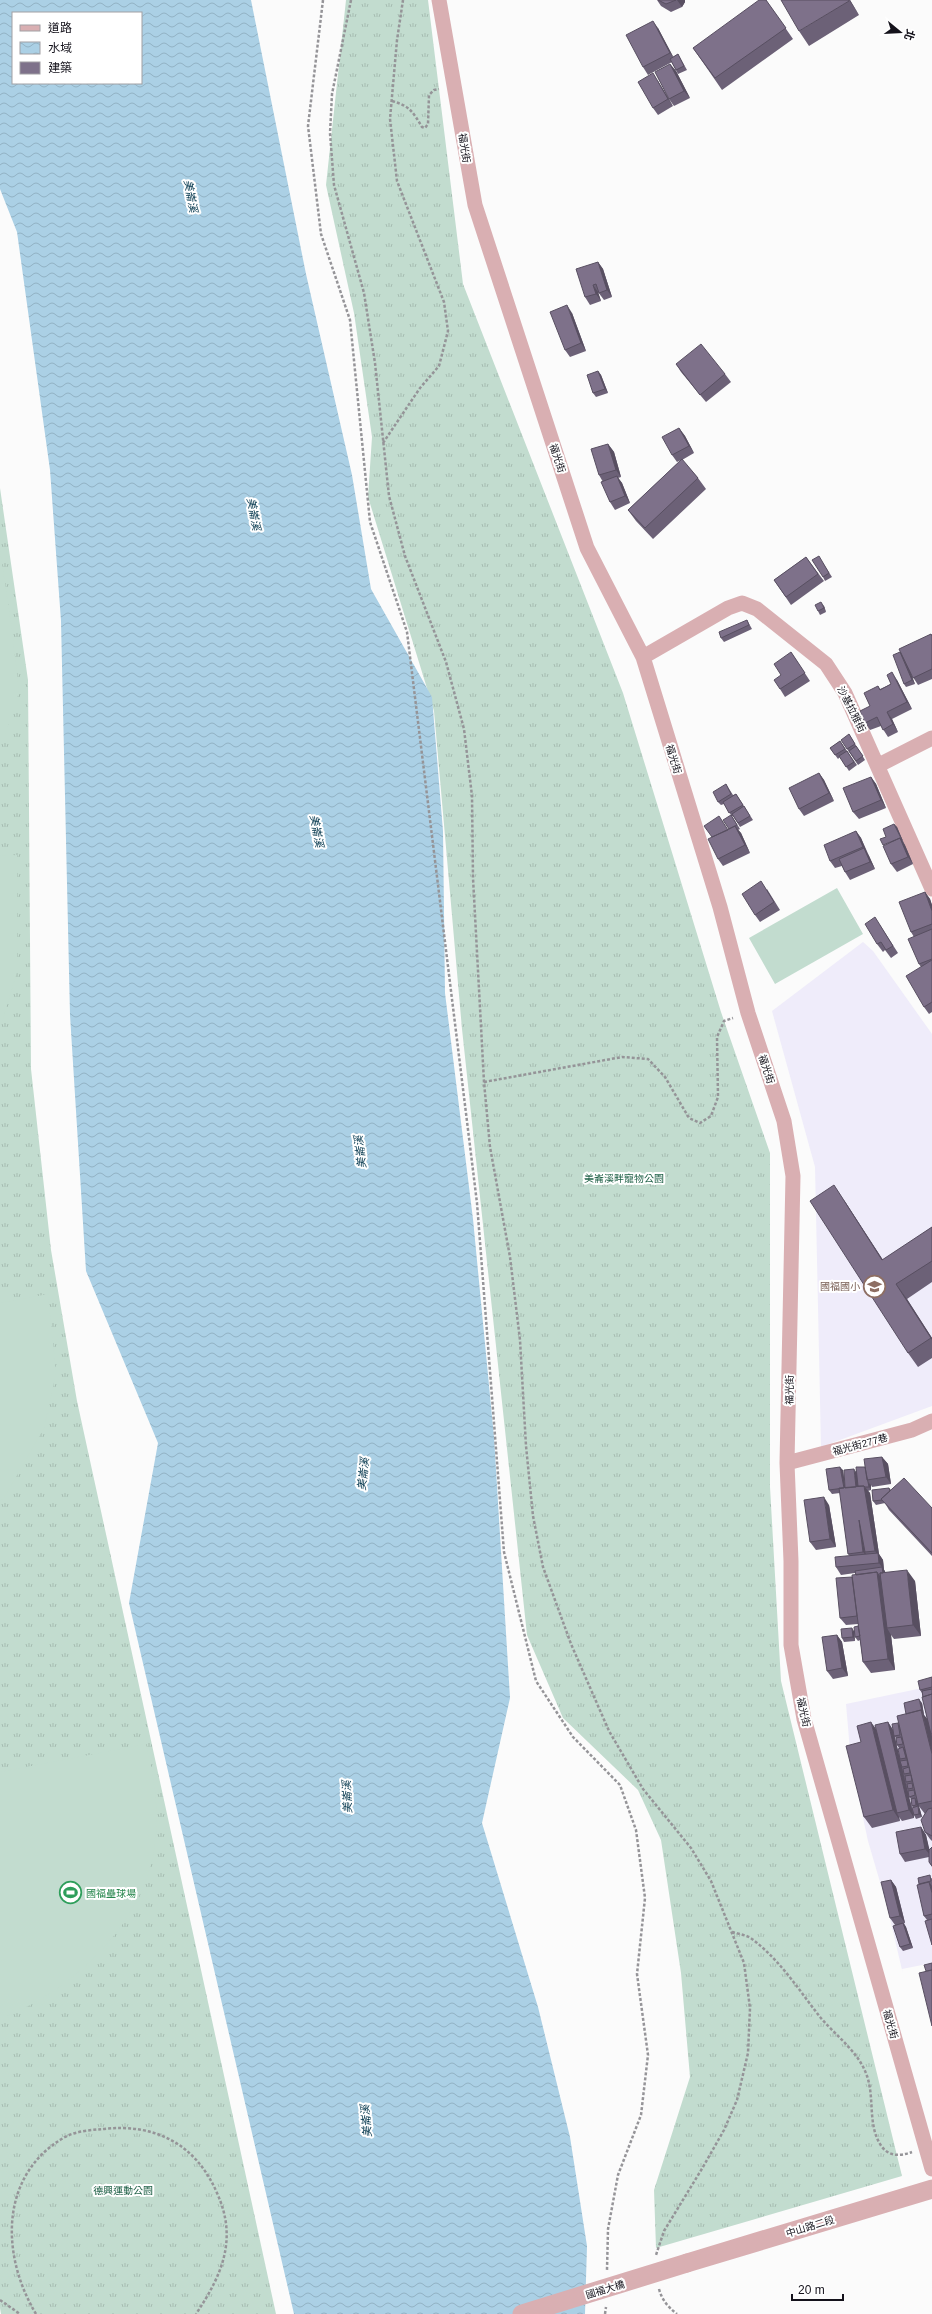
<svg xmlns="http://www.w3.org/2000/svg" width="932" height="2314" font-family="Arial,'Noto Sans TC',sans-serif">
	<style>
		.built { fill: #efecfa }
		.grass { fill: url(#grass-tufts) }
		.pitch { fill: #c2dccf }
		.water { fill: url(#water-waves); fill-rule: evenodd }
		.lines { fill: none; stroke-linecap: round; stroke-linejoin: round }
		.path { stroke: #959498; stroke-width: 2.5; stroke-dasharray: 3 2; stroke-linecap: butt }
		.minor { stroke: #d9afb2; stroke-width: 15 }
		.tertiary { stroke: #d9afb2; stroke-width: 19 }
		.tertiary-bridge { stroke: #d9afb2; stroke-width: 19 }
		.wall { fill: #6c6177; fill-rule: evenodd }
		.shaded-wall { fill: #584f61 }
		.building { fill: #7e718a; stroke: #584f61 }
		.labels { text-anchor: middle; stroke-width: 4; stroke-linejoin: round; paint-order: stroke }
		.street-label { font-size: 10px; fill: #14121b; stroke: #fff }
		.park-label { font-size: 10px; fill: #1d5f45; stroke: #fff }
		.education-label { font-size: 10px; fill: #785e54; stroke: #fff; text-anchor: end }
		.leisure-label { font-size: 10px; fill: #27864d; stroke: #fff; text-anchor: start }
		.water-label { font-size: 11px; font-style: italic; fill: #04374d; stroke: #fff }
	</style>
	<defs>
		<pattern id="grass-tufts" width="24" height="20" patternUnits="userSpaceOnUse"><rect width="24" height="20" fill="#c2dccf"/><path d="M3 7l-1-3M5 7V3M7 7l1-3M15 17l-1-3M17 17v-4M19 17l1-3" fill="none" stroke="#a6bcb1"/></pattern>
		<pattern id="water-waves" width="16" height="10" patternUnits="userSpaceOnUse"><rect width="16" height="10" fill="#abd0e5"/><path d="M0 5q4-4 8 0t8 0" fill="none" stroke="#92b2c4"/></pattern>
	</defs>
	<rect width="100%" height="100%" fill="#fbfbfb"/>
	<path class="built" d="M863,942L873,951L932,1034V1406L821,1447L815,1167L772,1011Z
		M932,1686V1963L902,1969L903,1974L887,1906L868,1841L851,1762L846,1704Z"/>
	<path class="grass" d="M346,0H428L463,284L623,693L721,1012L770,1153V1487L781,1681L902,2176L656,2248L654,2190L690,2077L681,1973L661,1840L638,1790L563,1718L527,1635L462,1029L434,711L368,497L372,437L354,313L326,185Z
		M0,488L28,680L31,1069L51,1250L77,1401L276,2314H1L0,2308Z"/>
	<path class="pitch" d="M0,550L12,630L19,692L5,736L0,741Z
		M17,855V972L0,1029V856Z
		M837,888L863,934L775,984L749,938Z
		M48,1294L56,1373L44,1428L4,1498L0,1501V1303Z
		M146,1744C154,1774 158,1803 156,1834C150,1919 75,1990 0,2019V1772Z"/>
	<path class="water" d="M0,0H251L306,274L352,475L371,589L432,697L443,831L445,993L473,1219L494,1437L510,1698L482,1823L538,2007L570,2137L587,2246L585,2314H294L129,1603L158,1443L86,1271L70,1015L61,621L50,470L17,232L0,189ZM13,13H141V83H13Z"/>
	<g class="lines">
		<path class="path" d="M323,0L308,126L321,234L350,320L370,522L407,632L477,1203L504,1552L536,1681L573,1737L620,1785L636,1830L645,1898L637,1974L648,2055L641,2115L618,2175L608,2229L607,2270
			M351,0L332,94L330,133L334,185L364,293L375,363L389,496L405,556L446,662L464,729L472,796L473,878L484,1082L490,1147L510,1257L520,1340L526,1446L533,1516L543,1567L571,1644L609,1731L643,1789L691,1848L711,1881L744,1963L750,2008L748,2053L737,2100L724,2130L703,2167L664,2231L656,2255
			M392,101C410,106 413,112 422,127L425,128L428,124L429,95L434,90L439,89
			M383,443L420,388L439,366L448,331L444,302L397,181L390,119L397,40L403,0
			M484,1082L622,1057L648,1059L665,1077L689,1118L700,1123L711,1116L718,1097L717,1037L724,1021L733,1018
			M732,1932C739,1934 747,1935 752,1939C780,1960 799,1990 820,2017C836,2036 859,2052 867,2076C875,2099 867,2126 882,2147C890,2157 901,2156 912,2152
			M659,2289C662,2300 668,2307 677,2314
			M0,2300L20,2314
			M36,2314C0,2254 0,2174 65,2137C76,2131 91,2130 103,2129C155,2123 196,2144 217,2193C238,2239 222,2275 196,2314
			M605,2314L606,2307"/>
		<path class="minor" d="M439,0L475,205L587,548L643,657L720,907L748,1013L784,1121L793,1176L787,1463L791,1561V1645L804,1719L932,2169
			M643,657L728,608L742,603L757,609L826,664L845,693L932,889
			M879,765L932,738
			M787,1463L912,1430L932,1421"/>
		<path class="tertiary" d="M687,2263L932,2189"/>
		<path class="tertiary-bridge" d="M522,2314L687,2263"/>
	</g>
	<path class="wall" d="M657,0H685V2L682,7L671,12L661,6Z
		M766,0L793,39L722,90L693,48Z
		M850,0L859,15L809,46L799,31Z
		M658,28L673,57L678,54L687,70L678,74L672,62L648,75L643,67Z
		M670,64L676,71L690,98L674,106L669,99Z
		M658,81L673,106L658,115L653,108Z
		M598,262L603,269L612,297L604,300L598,292L601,301L590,305L585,297Z
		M572,313L586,351L570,357L565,350Z
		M676,364L725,374L731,382L706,402L681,372Z
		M598,371L601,375L608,393L596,397L593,393Z
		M679,428L685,436L694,453L682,460L698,478L706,489L653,539L636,521L628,510L681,460L677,462L672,455Z
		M608,444L614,452L621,477L618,478L622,483L630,503L615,510L610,502L603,482L599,475Z
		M806,557L824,581L791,605L774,580Z
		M821,560L832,577L825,581L823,577Z
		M824,606L826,612L820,615L818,611Z
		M747,620L752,629L724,642L721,638Z
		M931,634L932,635V679L918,685L911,674L915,684L906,687L904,684L900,652Z
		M791,652L810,681L785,697L780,689L781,675Z
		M897,680L912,709L892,719L898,732L888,737L881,726L870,730L865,723L870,706L878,686L880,689L891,684Z
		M849,734L865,760L858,765L847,749Z
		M840,741L857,765L849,771L840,757L838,759L830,748Z
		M819,773L824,780L834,801L804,816L799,809Z
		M871,777L876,784L886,808L859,819L853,812Z
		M726,784L733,795L736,794L753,820L740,827L733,816H732L740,829L738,830L741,833L750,853L723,866L718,859L728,829H729L731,815L724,804L721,805L718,802Z
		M894,824L897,827L913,864L897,872L891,864Z
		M856,831L861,838L875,869L850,880L845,872L842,866L835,868L830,861Z
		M767,889L780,910L760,922L755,915Z
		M925,892L930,899L932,905V1012L929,1014L924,1007L921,967L919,964L914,937L911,932Z
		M880,925L898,953L891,958L885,950L883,952L877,944Z
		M844,1200L883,1260L932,1227V1282L907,1299L932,1338V1358L918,1367L908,1353Z
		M882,1457L888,1464L891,1484L872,1487L871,1485V1490L868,1491L870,1493L879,1554L883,1560L884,1570L885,1572L915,1581L921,1636L894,1639L891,1635L895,1670L871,1673L863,1662L860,1640L858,1641L855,1637L854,1632L855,1641L844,1642L842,1638L854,1631L858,1626V1624L846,1625L840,1618L852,1577L856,1575L855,1573L841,1575L836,1567L850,1556L848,1554L840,1493L832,1494L829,1490L843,1470L845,1487L857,1473L865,1467Z
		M889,1488L891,1490L932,1508V1556L889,1510L885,1503L876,1505L873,1501Z
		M829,1505L836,1547L816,1550L810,1542Z
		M837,1635L842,1642L848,1676L833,1679L827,1671Z
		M932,1677V1841L930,1839L925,1832V1814L918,1805L919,1808L920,1810L922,1817L916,1819L914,1815V1818L902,1821L899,1817L900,1821L872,1828L864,1817L861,1742L888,1722L893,1730L898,1723L899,1725L906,1714L922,1703L924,1715L927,1719L922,1693L920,1690ZM895,1737L896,1738L897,1745L899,1748V1755ZM909,1797L911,1799L912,1806L913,1807V1810Z
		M921,1827L926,1835L929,1850L932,1847V1867L929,1862V1857L905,1862L900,1854Z
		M932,1878V1945L927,1920L924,1916L919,1884Z
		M891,1880L896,1887L905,1923H904L906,1927L913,1948L903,1951L900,1947L895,1925L890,1918Z"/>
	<path class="shaded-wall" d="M677,0H685V2L682,7Z
		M849,0H850L859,15Z
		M653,21L658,28L675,60L670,53Z
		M670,64L676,71L690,98L684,91Z
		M653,73L658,81L673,106L668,99Z
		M598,262L603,269L612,297L607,290Z
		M593,285L598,292L601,301L596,294Z
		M567,305L572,313L586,351L581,343Z
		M598,371L601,375L608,393L605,389Z
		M679,428L685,436L694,453L689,446Z
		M608,444L614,452L621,477L616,470Z
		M617,476L622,483L630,503L625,496Z
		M821,602L824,606L826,612Z
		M901,652L904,656L915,684L912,680Z
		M892,672L897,680L912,709L907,702Z
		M887,712L892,719L898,732L893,724Z
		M819,773L824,780L834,801L829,793Z
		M871,777L876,784L886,808L881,800Z
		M894,824L897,827L904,844Z
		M735,826L741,833L750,853L745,845Z
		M856,831L861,838L868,855L863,847Z
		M900,838L905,845L913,864L908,857Z
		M864,848L869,856L875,869L870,862Z
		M925,892L930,899L932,905V911Z
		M834,1185L844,1200L892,1274L882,1260Z
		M896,1284L907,1299L932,1338V1340Z
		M882,1457L888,1464L891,1484L886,1477Z
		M840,1467L843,1470L846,1492L844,1488Z
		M854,1469L857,1473L859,1491L856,1487Z
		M868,1482L871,1485V1490L869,1487Z
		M864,1486L870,1493L879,1554L883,1560L884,1570L879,1563L878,1556L875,1551Z
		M824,1497L829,1505L836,1547L830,1539Z
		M859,1520L865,1552L868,1558L869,1559L863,1552Z
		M882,1567L885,1571L886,1581L883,1577Z
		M907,1570L915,1581L921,1636L913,1625Z
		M877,1572L885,1583L887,1628L891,1635L895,1670L888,1659Z
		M852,1628L854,1631L855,1641L853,1637Z
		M837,1635L842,1642L848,1676L842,1668Z
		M919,1699L922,1703L924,1715L929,1721L931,1734L932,1736V1754Z
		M871,1722L879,1733L897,1813L899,1817L900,1821L893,1810Z
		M888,1722L893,1730L914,1818L909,1810Z
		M903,1747L906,1751L908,1762L906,1758Z
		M915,1798L918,1802L922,1817L919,1814L918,1807L916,1805Z
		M921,1827L926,1835L931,1856L925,1849Z
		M891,1880L896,1887L905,1923L900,1916Z
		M929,1882L932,1886V1893Z
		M903,1923L906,1927L913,1948L910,1944Z"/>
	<path class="building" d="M658,0H676L666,4Z
		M759,0H766L786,28L715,78L693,48Z
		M781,0H849V1L799,31Z
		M653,21L670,53L643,67L626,35Z
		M678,54L684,66L676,70L670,59Z
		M670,64L684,91L669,99L655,72Z
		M653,73L668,99L653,108L638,82Z
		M598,262L607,290L599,293L596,284L593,285L596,294L585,297L576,269Z
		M567,305L581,343L565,350L550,312Z
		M701,344L725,374L700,395L676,364Z
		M598,371L605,389L593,393L587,375Z
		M679,428L689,446L672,455L662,437Z
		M608,444L616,470L599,475L591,449Z
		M682,459L698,478L645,528L628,510Z
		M617,476L625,496L610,502L601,482Z
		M819,556L829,573L823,577L812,560Z
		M806,557L818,574L786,597L774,580Z
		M821,602L824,608L818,611L815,605Z
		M747,620L749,625L721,638L719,632Z
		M931,634L932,636V669L913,678L899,649Z
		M791,652L805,673L780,689L774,680L781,675L774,664Z
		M900,652L912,680L904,684L893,655Z
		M892,672L907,702L887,712L893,724L883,730L877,717L865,723L860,711L870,706L864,693L878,686L880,690L891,684L887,675Z
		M849,734L855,744L847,749L841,740Z
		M840,741L845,749L835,755L830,748Z
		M856,746L863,756L856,761L849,751Z
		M847,751L854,762L846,767L839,756Z
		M819,773L829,793L799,809L789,788Z
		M871,777L881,800L853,812L843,788Z
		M726,784L731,794L718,802L713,792Z
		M736,794L743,805L729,813L723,802Z
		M744,806L750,816L738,823L732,814Z
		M731,815L737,825L729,829L723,820Z
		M719,816L728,830L712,837L704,826Z
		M894,824L902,840H901L900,838L883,845L880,839L886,837L883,829Z
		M735,826L745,845L718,859L708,839Z
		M856,831L863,847L830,861L824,845Z
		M900,838L908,857L891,864L883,846Z
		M864,848L870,862L845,872L839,859Z
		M761,881L774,902L755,915L742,894Z
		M925,892L932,911V924L911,932L899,902Z
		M875,917L893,946L886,950L881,942L877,944L865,924Z
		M932,929V959L919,964L908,939Z
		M932,960V1002L924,1007L906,976Z
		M834,1185L882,1260L932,1227V1261L896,1284L931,1338L908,1353L810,1201Z
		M882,1457L886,1477L867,1480L864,1459Z
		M840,1467L844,1488L829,1490L826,1469Z
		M856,1467H865L869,1487H865L864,1486H858Z
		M854,1469L856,1487L845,1488L844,1470Z
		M904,1478L932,1508V1553L881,1499Z
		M864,1486L875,1551L865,1552L859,1520L863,1552L848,1554L839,1488Z
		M889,1488L890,1491L881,1499L882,1500L873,1501L872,1490Z
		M824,1497L830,1539L810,1542L804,1500Z
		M878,1553L879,1563L836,1567L835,1557Z
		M882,1567L883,1573H880V1577L877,1572L856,1575L855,1571Z
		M907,1570L913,1625L887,1628L880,1573Z
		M877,1572L888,1659L863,1662L852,1575Z
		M852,1577L857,1616L840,1618L836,1578Z
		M858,1626L860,1636L855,1637L854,1627Z
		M852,1628L853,1637L842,1638L841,1629Z
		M837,1635L842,1668L827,1671L822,1637Z
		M932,1677V1687L920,1690L918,1681Z
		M932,1689V1694L923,1697L922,1691Z
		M932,1694V1734H931L922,1697Z
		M919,1699L922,1711L921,1710L906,1714L904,1703Z
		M921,1710L932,1754V1801L918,1804L897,1716Z
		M871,1722L893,1810L864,1817L846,1746L861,1742L857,1726Z
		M888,1722L909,1810L897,1813L875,1725Z
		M898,1723L900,1735L894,1736L892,1724Z
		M901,1737L903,1744L897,1745L896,1738Z
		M903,1747L906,1758L900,1759L898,1749Z
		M907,1760L908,1766L902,1767L900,1761Z
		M909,1767L910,1773L904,1774L903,1769Z
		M911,1775L912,1781L906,1782L905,1776Z
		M912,1783L913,1788L908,1789L907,1784Z
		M914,1790L915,1795L909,1797L908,1791Z
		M915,1798L916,1805L912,1806L911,1799Z
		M918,1806L919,1814L914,1815L912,1808Z
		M932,1808V1836L925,1832L921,1820L928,1809Z
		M921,1827L925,1849L900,1854L896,1832Z
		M932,1847V1866L929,1862V1850Z
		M930,1875L931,1881L919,1884L918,1878Z
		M891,1880L900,1916L890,1918L881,1882Z
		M929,1882L932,1893V1914L924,1916L917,1885Z
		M932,1919V1945L925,1921Z
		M903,1923L910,1944L900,1947L893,1926Z
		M932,1963V1970L926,1971L924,1965Z
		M932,1970V2026L919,1973Z"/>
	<defs>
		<symbol id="school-ring" viewBox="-11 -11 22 22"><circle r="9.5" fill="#fff" stroke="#8d6e63" stroke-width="1.5"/><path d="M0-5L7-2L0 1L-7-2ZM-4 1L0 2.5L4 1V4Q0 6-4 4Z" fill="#8d6e63"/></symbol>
		<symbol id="stadium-ring" viewBox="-11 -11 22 22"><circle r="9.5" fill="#fff" stroke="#2e9e5b" stroke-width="1.5"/><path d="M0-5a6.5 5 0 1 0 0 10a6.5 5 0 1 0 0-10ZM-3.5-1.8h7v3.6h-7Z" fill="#2e9e5b"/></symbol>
	</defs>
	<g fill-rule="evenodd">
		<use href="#school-ring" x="862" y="1274" width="25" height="25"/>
		<use href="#stadium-ring" x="58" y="1880" width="25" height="25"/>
	</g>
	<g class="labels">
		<g class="street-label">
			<text transform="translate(465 148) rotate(81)" y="4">福光街</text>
			<text transform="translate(558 458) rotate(72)" y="4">福光街</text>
			<text transform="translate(852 709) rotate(63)" y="4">沙基拉雅街</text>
			<text transform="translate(674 759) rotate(73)" y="4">福光街</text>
			<text transform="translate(767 1069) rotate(72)" y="4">福光街</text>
			<text transform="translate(789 1390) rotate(-89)" y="4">福光街</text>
			<text transform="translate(860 1444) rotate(-15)" y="4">福光街277巷</text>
			<text transform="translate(804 1712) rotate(78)" y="4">福光街</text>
			<text transform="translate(891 2024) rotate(74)" y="4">福光街</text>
			<text transform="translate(810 2226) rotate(-17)" y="4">中山路二段</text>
			<text transform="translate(605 2289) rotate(-17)" y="4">國福大橋</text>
		</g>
		<g class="park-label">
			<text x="624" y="1182">美崙溪畔寵物公園</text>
			<text x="123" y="2194">德興運動公園</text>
		</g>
		<g class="education-label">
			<text x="860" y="1290">國福國小</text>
		</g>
		<g class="leisure-label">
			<text x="86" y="1897">國福壘球場</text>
		</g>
		<g class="water-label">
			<text transform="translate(191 196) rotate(79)" y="4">美崙溪</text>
			<text transform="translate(254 514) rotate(79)" y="4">美崙溪</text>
			<text transform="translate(317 831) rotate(79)" y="4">美崙溪</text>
			<text transform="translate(360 1152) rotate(-97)" y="4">美崙溪</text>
			<text transform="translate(363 1474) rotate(-84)" y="4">美崙溪</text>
			<text transform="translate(347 1797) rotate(-93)" y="4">美崙溪</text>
			<text transform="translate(366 2121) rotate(-95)" y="4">美崙溪</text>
		</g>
	</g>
	<rect x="12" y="12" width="130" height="72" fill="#ffffff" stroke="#a1a0a4"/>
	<rect x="20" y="25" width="20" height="6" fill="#d9afb2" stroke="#a1a0a4"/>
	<text x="48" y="32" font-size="12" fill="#14121b">道路</text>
	<rect x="20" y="42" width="20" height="12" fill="url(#water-waves)" stroke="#a1a0a4"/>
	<text x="48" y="52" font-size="12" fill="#14121b">水域</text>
	<rect x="20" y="62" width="20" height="12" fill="#7e718a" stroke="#a1a0a4"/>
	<text x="48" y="72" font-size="12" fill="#14121b">建築</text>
	<g transform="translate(900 32) rotate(108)" stroke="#ffffff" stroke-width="3" paint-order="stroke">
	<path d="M0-3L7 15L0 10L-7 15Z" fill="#14121b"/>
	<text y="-6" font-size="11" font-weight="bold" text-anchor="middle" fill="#14121b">北</text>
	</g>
	<path d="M792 2294v6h51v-6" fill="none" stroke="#14121b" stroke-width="2"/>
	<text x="798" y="2294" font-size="12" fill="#14121b" stroke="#ffffff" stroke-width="3" paint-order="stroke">20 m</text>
</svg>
